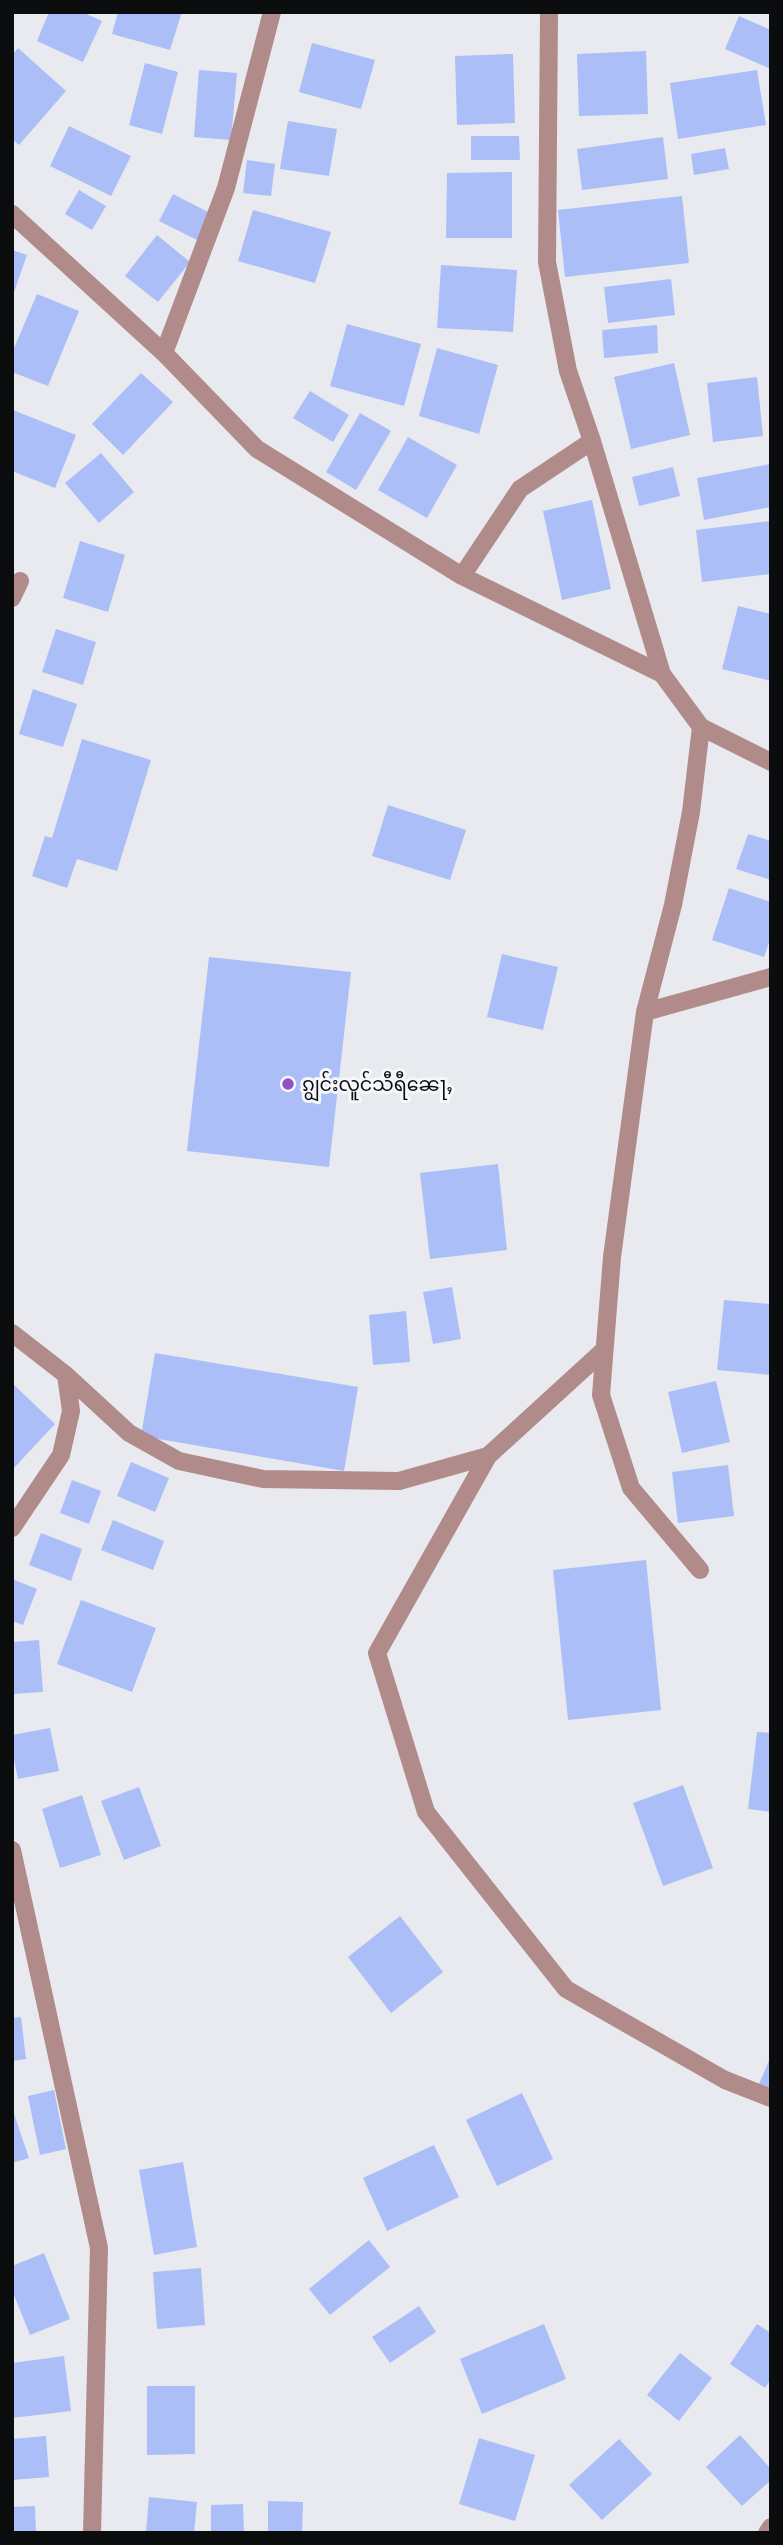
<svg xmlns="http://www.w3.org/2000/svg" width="783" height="2545" font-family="Overpass,'Noto Sans Myanmar',sans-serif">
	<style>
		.building { fill: #abbef8 }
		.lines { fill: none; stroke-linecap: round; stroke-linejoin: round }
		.minor { stroke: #b18a8a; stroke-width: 18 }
		.poi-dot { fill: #9051c7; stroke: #f5f7fd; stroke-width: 2.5 }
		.labels { text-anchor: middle; stroke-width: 6; stroke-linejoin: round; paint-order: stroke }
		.poi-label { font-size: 19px; fill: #0b0c0d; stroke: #f5f7fd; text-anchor: start }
	</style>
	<rect width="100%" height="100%" fill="#e8eaef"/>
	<path class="building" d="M49,12H82L102,21L83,62L37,41Z
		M118,12H182L170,50L112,34Z
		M739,16L771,30V69L725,49Z
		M312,43L375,60L361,109L299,92Z
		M18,48L66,91L19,145L12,139V55Z
		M646,51L648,114L579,116L577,54Z
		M513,54L515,123L457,125L455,56Z
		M145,63L178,72L162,134L129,125Z
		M199,70L237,73L231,140L194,137Z
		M757,70L766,125L678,139L670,83Z
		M288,121L337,129L329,176L280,169Z
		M69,126L131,156L111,196L50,166Z
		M471,136H519L520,160H471Z
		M663,137L668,179L582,190L577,149Z
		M725,148L729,169L694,175L691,154Z
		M247,160L275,164L271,196L243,193Z
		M512,172V238H446L447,173Z
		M79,190L106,206L92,230L65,214Z
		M173,194L210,213L197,240L159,221Z
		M682,196L689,263L565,277L558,210Z
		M253,210L331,232L315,283L238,261Z
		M157,235L190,262L158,302L125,276Z
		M12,250L27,255L13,295L12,294Z
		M441,265L517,270L513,332L437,328Z
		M671,279L675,315L608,323L604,287Z
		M37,294L79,311L48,386L12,372V353Z
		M347,324L421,344L404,406L330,386Z
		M657,325L658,353L604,358L602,330Z
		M437,348L498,365L479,434L419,416Z
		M674,363L690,435L631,449L614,377Z
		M141,373L173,402L123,455L92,424Z
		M757,377L763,436L713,442L707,383Z
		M310,391L349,415L333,442L293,418Z
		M13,410L76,435L55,488L12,471Z
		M360,413L391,431L356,490L326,472Z
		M408,437L457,465L427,518L378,490Z
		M101,453L134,492L99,523L65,483Z
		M770,464L771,507L704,520L697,478Z
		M673,467L680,496L639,506L632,477Z
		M592,500L611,589L562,600L543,511Z
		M771,521V574L702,582L696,530Z
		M80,541L125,555L108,612L63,598Z
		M738,606L771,614V681L722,669Z
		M56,629L96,642L83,685L42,672Z
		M33,689L77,704L63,747L19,734Z
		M82,739L151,760L117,871L77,859L67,888L32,876L45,836L52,838Z
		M388,805L466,830L450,880L372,856Z
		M748,834L771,841V880L736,869Z
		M729,888L771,902V937L764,957L712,940Z
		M502,954L558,967L543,1030L487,1017Z
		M209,957L351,972L329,1167L187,1151Z
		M498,1164L507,1250L430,1259L420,1173Z
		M452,1287L461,1339L433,1344L423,1292Z
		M724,1300L771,1304V1375L717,1370Z
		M406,1311L410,1362L373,1365L369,1315Z
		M155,1353L358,1387L344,1471L141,1436Z
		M716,1381L730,1442L682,1453L668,1392Z
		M12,1383L55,1424L12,1470Z
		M131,1462L169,1478L155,1512L117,1496Z
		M728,1465L734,1516L678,1523L672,1472Z
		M72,1480L101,1491L89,1524L60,1513Z
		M113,1520L164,1541L153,1570L101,1550Z
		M41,1533L82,1549L71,1581L29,1565Z
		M646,1560L661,1710L568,1720L553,1570Z
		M12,1579L37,1589L23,1625L12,1621Z
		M81,1600L156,1628L132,1692L57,1664Z
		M39,1640L43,1692L12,1694V1642Z
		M50,1728L59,1771L18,1779L12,1750V1735Z
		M757,1732L771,1733V1812L748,1809Z
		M683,1785L713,1868L663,1886L633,1803Z
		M139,1787L161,1846L124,1860L101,1801Z
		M82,1795L101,1855L60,1868L42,1809Z
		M400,1916L443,1972L391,2013L348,1957Z
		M21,2017L26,2059L12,2061V2018Z
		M771,2056V2089L759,2084Z
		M54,2090L66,2149L40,2155L28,2096Z
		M522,2093L553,2159L497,2186L466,2120Z
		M12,2108L29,2158L12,2163Z
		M434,2145L459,2197L387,2231L363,2178Z
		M183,2162L197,2247L154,2255L139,2170Z
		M369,2240L390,2267L330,2315L309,2289Z
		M44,2253L70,2319L30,2335L12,2290V2266Z
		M201,2268L205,2325L157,2329L153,2272Z
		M419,2306L436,2332L390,2363L372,2337Z
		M544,2324L566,2379L482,2414L460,2359Z
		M757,2324L771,2333V2379L765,2388L730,2364Z
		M680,2353L712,2378L679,2421L647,2395Z
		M64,2356L71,2411L12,2418V2363Z
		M147,2386H195V2454L147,2455Z
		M740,2435L771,2469V2480L742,2506L706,2467Z
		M46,2436L49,2477L12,2480V2439Z
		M479,2438L535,2455L515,2521L459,2504Z
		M619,2439L652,2474L602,2520L569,2485Z
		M149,2497L197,2502L194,2533H146Z
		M268,2501L303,2502L302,2533H268Z
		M243,2504L244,2533H211V2505Z
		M35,2506L36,2533H12V2507Z"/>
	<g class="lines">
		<path class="minor" d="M12,214L164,353L257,449L462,576L662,674L701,727L691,812L673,905L645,1012L612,1257L601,1395L631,1488L700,1570
			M164,353L226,188L272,12
			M592,441L662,674
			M462,576L520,489L592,441L568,371L547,262L549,12
			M12,598L20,581
			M701,727L771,762
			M645,1012L771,977
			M12,1333L66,1375L71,1411L61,1455L12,1528
			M603,1351L488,1456L377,1653L426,1812L566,1989L725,2080L771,2098
			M66,1375L129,1433L179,1461L263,1479L399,1481L488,1456
			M12,1850L99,2248L92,2533
			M767,2533L771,2527"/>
	</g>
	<circle class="poi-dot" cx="288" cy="1084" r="7"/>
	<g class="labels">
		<g class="poi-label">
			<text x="302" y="1091">ၵျွင်းလူင်သီရီၼေႃႇ</text>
		</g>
	</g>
	<rect width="783" height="2545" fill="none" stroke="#0b0c0d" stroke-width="28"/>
</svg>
